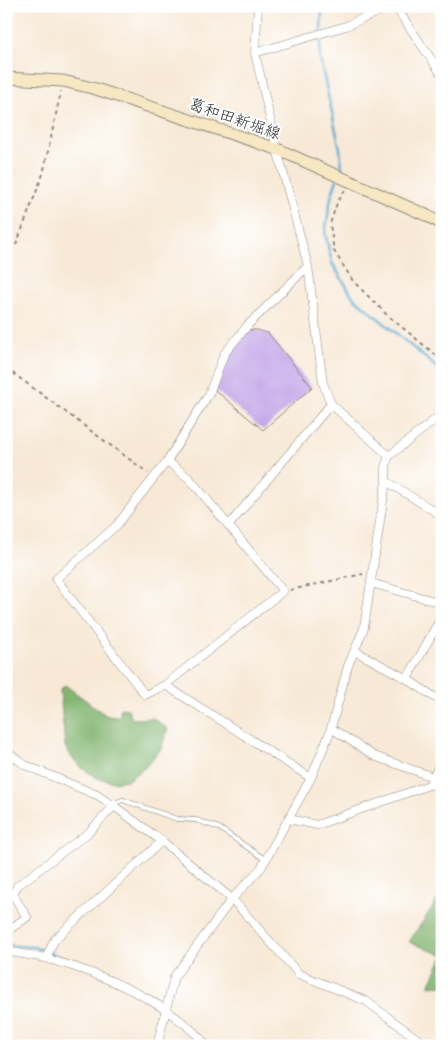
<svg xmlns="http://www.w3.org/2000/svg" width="448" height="1052" font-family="Sriracha,'Klee One',sans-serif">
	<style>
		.forest { fill: #84b672; stroke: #58704e }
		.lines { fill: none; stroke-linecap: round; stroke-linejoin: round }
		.stream { stroke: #58abd3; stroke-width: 2.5 }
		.building { fill: #be9fe6 }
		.lane-casing { stroke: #918a80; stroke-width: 5.5 }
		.street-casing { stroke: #918a80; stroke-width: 9 }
		.secondary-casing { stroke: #918a80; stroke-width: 13 }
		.path { stroke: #918a80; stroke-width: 2; stroke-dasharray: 4 4; stroke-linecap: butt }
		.lane { stroke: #fff; stroke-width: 4 }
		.street { stroke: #fff; stroke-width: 8 }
		.secondary { stroke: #f7e8c3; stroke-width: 11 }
		.labels { text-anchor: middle; stroke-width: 4; stroke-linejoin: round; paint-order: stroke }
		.street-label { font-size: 16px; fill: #2b2b2b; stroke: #fff }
	</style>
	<rect width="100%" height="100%" fill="#fff"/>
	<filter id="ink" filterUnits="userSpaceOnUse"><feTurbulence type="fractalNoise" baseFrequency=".02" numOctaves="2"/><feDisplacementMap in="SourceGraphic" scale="10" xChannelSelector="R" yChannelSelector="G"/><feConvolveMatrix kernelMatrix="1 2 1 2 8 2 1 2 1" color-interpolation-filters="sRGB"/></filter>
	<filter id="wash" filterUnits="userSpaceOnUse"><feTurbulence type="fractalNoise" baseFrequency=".0096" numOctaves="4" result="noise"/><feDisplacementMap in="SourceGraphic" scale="20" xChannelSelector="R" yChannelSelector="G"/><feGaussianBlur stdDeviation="1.12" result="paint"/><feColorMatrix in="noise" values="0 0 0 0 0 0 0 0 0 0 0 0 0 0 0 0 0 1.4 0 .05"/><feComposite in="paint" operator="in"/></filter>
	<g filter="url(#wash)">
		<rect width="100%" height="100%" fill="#f7e9d6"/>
		<path class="forest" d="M65,685L107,716L119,717L121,708L128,709L132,719L153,718L168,729L161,749L144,768L128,780L113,782L97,778L82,768L72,758L65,747L60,690Z
			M442,893V955L409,942Z
			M442,958V985L429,986Z"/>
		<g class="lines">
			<path class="stream" d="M322,6L320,59L340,149L342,168L340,172
				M337,180L331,197L325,233L332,263L353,297L442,372
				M6,945L33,947L105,973L123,982
				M157,1000L163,1003"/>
		</g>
		<g id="blocks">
			<path class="building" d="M245,330H257L268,333L312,387L263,430L215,390L225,354Z"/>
		</g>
	</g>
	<g filter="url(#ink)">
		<use href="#blocks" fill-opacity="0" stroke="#918a80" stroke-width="1"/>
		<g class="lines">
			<defs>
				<path id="lane" d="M111,804L123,800L177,819L196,820L219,828L266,860"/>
				<path id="street" d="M258,6L255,53L277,149L308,266L323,383L331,404L389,456
					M395,6L442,75
					M255,53L346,26L391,6
					M167,461L190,479L283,591L165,685L145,695L56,579L117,525L167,461L209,394L224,354L248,325L308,266
					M386,481L442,516
					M229,525L331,404
					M371,583L441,603
					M355,651L407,679L442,702
					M407,679L442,616
					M165,685L311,778
					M331,728L374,756L433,777
					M6,751L25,765L97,795L111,804L162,841L232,899L299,974L366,1001L427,1046
					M431,781L442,760
					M289,819L317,825L429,785L442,783
					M6,932L27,917L13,895L17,886L88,833L114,806
					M6,951C20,954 34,955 48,959C103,974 170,1002 207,1046
					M46,958L55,939L162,841
					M157,1046L174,977L232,899L261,868L311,778L330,732L348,666L364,628L386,481V464L389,456L442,414"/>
				<path id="secondary" d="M6,78L63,81L96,89L277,149L428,216L442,224"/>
			</defs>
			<use href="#lane" class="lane-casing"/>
			<use href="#street" class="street-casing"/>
			<use href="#secondary" class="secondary-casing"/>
			<path class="path" d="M6,12L12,6
				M345,190L337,203L330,224L334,251L353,281L386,314L442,360
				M16,245L43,174L61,91
				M6,368L148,473
				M290,590L363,574"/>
			<use href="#lane" class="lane"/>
			<use href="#street" class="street"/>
			<use href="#secondary" class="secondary"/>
		</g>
	</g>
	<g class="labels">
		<g class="street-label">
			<text transform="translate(235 118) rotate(19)" y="6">葛和田新堀線</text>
		</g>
	</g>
	<rect width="448" height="1052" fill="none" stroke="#fff" stroke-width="25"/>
</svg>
